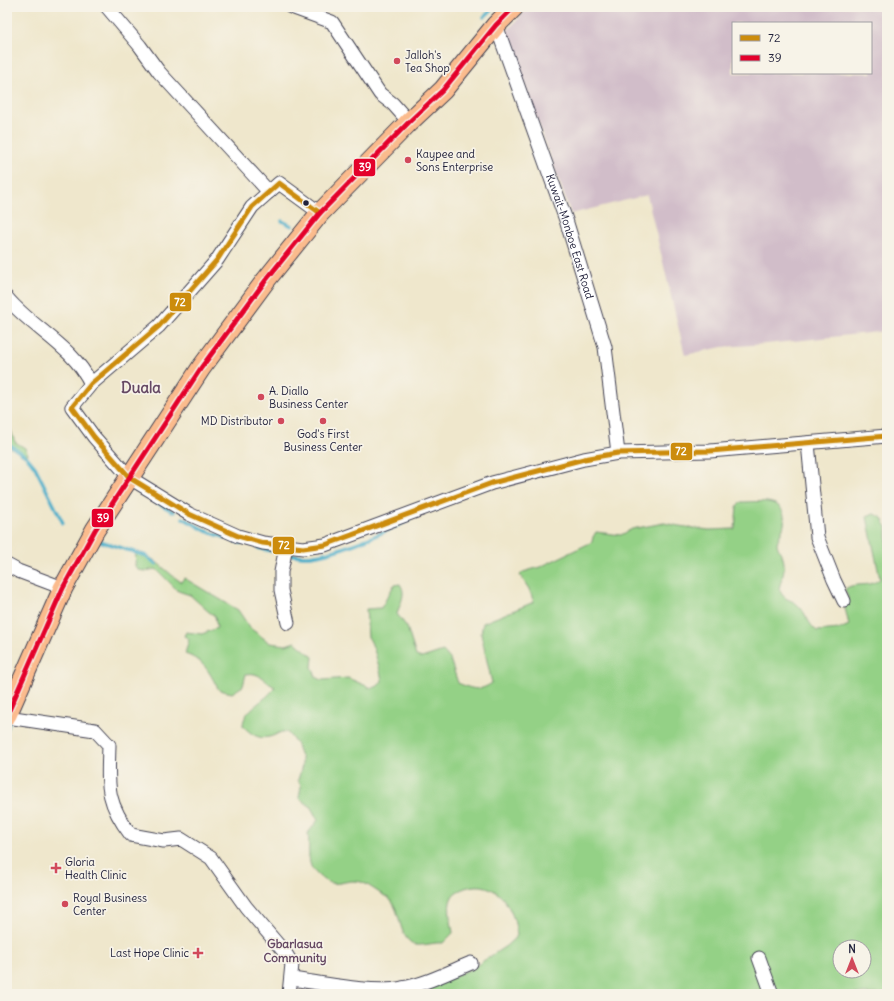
<svg xmlns="http://www.w3.org/2000/svg" width="894" height="1001" font-family="Delius,sans-serif">
	<style>
		.industrial { fill: #d1bdc9; fill-rule: evenodd }
		.green { fill: #94d186; stroke: #5b7a60; fill-rule: evenodd }
		.lines { fill: none; stroke-linecap: round; stroke-linejoin: round }
		.stream { stroke: #4bafca; stroke-width: 3.5 }
		.minor-casing { stroke: #414051; stroke-width: 15 }
		.highway-casing { stroke: #414051; stroke-width: 21 }
		.minor { stroke: #fff; stroke-width: 13 }
		.highway { stroke: #fbbb8d; stroke-width: 19 }
		.bus-1-casing { stroke: #f7f3e8; stroke-width: 8 }
		.bus-2-casing { stroke: #f7f3e8; stroke-width: 8 }
		.bus-1 { stroke: #cc8c0c; stroke-width: 5 }
		.bus-2 { stroke: #e4002b; stroke-width: 5 }
		.poi-dot { fill: #d1495b; stroke: #f7f3e8; stroke-width: 1.5 }
		.bus-dot { fill: #22223b; stroke: #f7f3e8; stroke-width: 1.5 }
		.labels { text-anchor: middle; stroke-width: 3.5; stroke-linejoin: round; paint-order: stroke }
		.poi-label { font-size: 11px; fill: #22223b; stroke: #f7f3e8; text-anchor: start }
		.street-label { font-size: 11px; fill: #22223b; stroke: #f7f3e8 }
		.neighbourhood-label { font-size: 12px; font-weight: bold; fill: #664964; stroke: #f7f3e8 }
		.district-label { font-size: 15px; font-weight: bold; fill: #664964; stroke: #f7f3e8 }
		.line-badge { stroke: #f7f3e8; stroke-width: 1.5 }
		.badge-label { font-size: 11px; text-anchor: middle; font-weight: bold; fill: #fff }
	</style>
	<rect width="100%" height="100%" fill="#f7f3e8"/>
	<filter id="ink" filterUnits="userSpaceOnUse"><feTurbulence type="fractalNoise" baseFrequency=".025" numOctaves="2"/><feDisplacementMap in="SourceGraphic" scale="8" xChannelSelector="R" yChannelSelector="G"/><feConvolveMatrix kernelMatrix="1 2 1 2 8 2 1 2 1" color-interpolation-filters="sRGB"/></filter>
	<filter id="wash" filterUnits="userSpaceOnUse"><feTurbulence type="fractalNoise" baseFrequency=".012" numOctaves="4" result="noise"/><feDisplacementMap in="SourceGraphic" scale="16" xChannelSelector="R" yChannelSelector="G"/><feGaussianBlur stdDeviation="0.9" result="paint"/><feColorMatrix in="noise" values="0 0 0 0 0 0 0 0 0 0 0 0 0 0 0 0 0 1.4 0 .05"/><feComposite in="paint" operator="in"/></filter>
	<g filter="url(#wash)">
		<rect width="100%" height="100%" fill="#efe7cc"/>
		<path class="industrial" d="M529,7H887V331L766,344L722,347L685,355L647,195L571,214L506,32ZM733,23H871V73H733Z"/>
		<path class="green" d="M7,427L10,428L15,442L25,448L28,454L25,457L7,445Z
			M741,502C759,502 788,496 784,525C783,531 778,537 777,543C777,547 781,553 783,558C786,568 782,579 779,588C784,602 789,597 799,606C807,615 808,624 817,631L840,629L849,625L845,608L848,598L845,589C856,581 868,589 880,579L867,517L874,514L881,517L887,527V994H427L434,984L471,969L506,946L517,936C515,909 497,877 465,888C458,891 454,892 451,899C447,908 452,923 453,933L443,943C436,942 422,946 416,945C395,938 404,906 385,896C379,893 366,883 361,882C342,877 334,894 314,871C306,863 310,843 308,833L318,820L310,806L299,798L301,786L298,780L302,766V759L296,743L287,732C282,731 279,733 275,735C261,741 253,736 243,726C243,708 266,702 275,687C264,682 260,671 246,674L243,686L232,693L219,690C209,673 206,661 185,654L189,639L184,636L186,632L202,634L217,628L215,616L209,612L190,595L178,591L156,569L145,571L138,570L135,566L136,551C155,557 165,571 181,582L184,578L238,610L250,628L270,643L286,645L295,642L313,657L312,667L316,677L322,680L348,678L371,688L378,686L382,681C381,673 373,642 368,637L366,609L381,608L394,585L400,584C407,594 400,603 397,614L407,627L416,656L422,658L443,651L450,659L458,683C472,689 479,692 492,683L481,634L483,623L534,602L529,589L520,575L523,572L540,567L592,542L593,537L596,532L621,535L632,529L664,523L679,526L709,530L735,529L737,507ZM840,947H864V971H840Z"/>
		<g class="lines">
			<path class="stream" d="M484,17L495,7
				M282,221L292,226
				M7,443L27,457L35,467L63,523
				M140,493L174,512
				M183,518L206,531L241,543
				M100,541L146,556L156,564
				M258,548L281,553
				M288,554C294,555 300,556 306,556C331,556 386,532 409,520
				M7,729L10,720"/>
		</g>
	</g>
	<g filter="url(#ink)">
		<g class="lines">
			<defs>
				<g id="minor">
					<path d="M107,7L140,46L159,72L269,192"/>
					<path d="M291,7L332,22L380,94L393,104L409,122"/>
					<path id="s1" d="M496,25L566,220L605,347L618,453"/>
					<path d="M320,213L279,183L252,207L217,260L159,326L91,384L72,407L94,437L130,478L189,514L238,536L263,543L303,548L325,545L492,483L584,459L618,453L710,451L887,436"/>
					<path d="M7,298C33,329 73,346 91,384"/>
					<path d="M808,443L817,537L834,580L844,601"/>
					<path d="M286,547L281,572V590L288,623"/>
					<path d="M7,565L18,571L63,588"/>
					<path d="M7,717L95,730L109,745C108,785 105,801 131,835L164,841L181,839L211,858L246,907L286,954L292,964L289,994"/>
					<path d="M759,958L772,994"/>
					<path d="M292,979C322,983 373,994 402,988C426,984 449,972 471,963"/>
				</g>
				<path id="highway" d="M7,715L63,588L95,530L201,368L266,280L320,213L409,122L443,90L496,25L514,7"/>
			</defs>
			<use href="#minor" class="minor-casing"/>
			<use href="#highway" class="highway-casing"/>
			<use href="#minor" class="minor"/>
			<use href="#highway" class="highway"/>
			<defs>
				<path id="bus-1" d="M320,213L279,183L252,207L217,260L159,326L91,384L72,407L94,437L130,478L189,514L238,536L263,543L303,548L325,545L492,483L584,459L618,453L710,451L887,436"/>
				<path id="bus-2" d="M7,715L63,588L95,530L201,368L266,280L320,213L409,122L443,90L496,25L514,7"/>
			</defs>
			<use href="#bus-1" class="bus-1-casing"/>
			<use href="#bus-2" class="bus-2-casing"/>
			<use href="#bus-1" class="bus-1"/>
			<use href="#bus-2" class="bus-2"/>
		</g>
	</g>
	<g class="poi-dot">
		<circle cx="397" cy="61" r="4"/>
		<circle cx="408" cy="160" r="4"/>
		<circle cx="261" cy="397" r="4"/>
		<circle cx="281" cy="421" r="4"/>
		<circle cx="323" cy="421" r="4"/>
		<path d="M54 862h4v4h4v4h-4v4h-4v-4h-4v-4h4z"/>
		<circle cx="65" cy="904" r="4"/>
		<path d="M196 947h4v4h4v4h-4v4h-4v-4h-4v-4h4z"/>
	</g>
	<circle class="bus-dot" cx="306" cy="203" r="3.5"/>
	<g class="labels">
		<g class="poi-label">
			<text x="405" y="59">Jalloh's<tspan x="405" dy="13">Tea Shop</tspan></text>
			<text x="416" y="158">Kaypee and<tspan x="416" dy="13">Sons Enterprise</tspan></text>
			<text x="269" y="395">A. Diallo<tspan x="269" dy="13">Business Center</tspan></text>
			<text x="273" y="425" text-anchor="end">MD Distributor</text>
			<text x="323" y="438" text-anchor="middle">God's First<tspan x="323" dy="13">Business Center</tspan></text>
			<text x="65" y="866">Gloria<tspan x="65" dy="13">Health Clinic</tspan></text>
			<text x="73" y="902">Royal Business<tspan x="73" dy="13">Center</tspan></text>
			<text x="189" y="957" text-anchor="end">Last Hope Clinic</text>
		</g>
		<g class="street-label">
			<text dy="4" stroke="none"><textPath href="#s1" startOffset="224">Kuwait-Monboe East Road</textPath></text>
		</g>
		<g class="neighbourhood-label">
			<text x="295" y="948">Gbarlasua<tspan x="295" dy="14">Community</tspan></text>
		</g>
		<g class="district-label">
			<text x="141" y="393">Duala</text>
		</g>
	</g>
	<g class="line-badge">
		<rect x="353" y="158" width="23" height="19" rx="4" fill="#e4002b"/>
		<rect x="169" y="292" width="23" height="20" rx="4" fill="#cc8c0c"/>
		<rect x="670" y="442" width="23" height="19" rx="4" fill="#cc8c0c"/>
		<rect x="91" y="508" width="23" height="20" rx="4" fill="#e4002b"/>
		<rect x="272" y="536" width="23" height="19" rx="4" fill="#cc8c0c"/>
	</g>
	<g class="badge-label">
		<text x="365" y="171">39</text>
		<text x="180" y="306">72</text>
		<text x="681" y="455">72</text>
		<text x="103" y="522">39</text>
		<text x="284" y="549">72</text>
	</g>
	<rect width="894" height="1001" fill="none" stroke="#f7f3e8" stroke-width="24"/>
	<rect x="732" y="22" width="140" height="52" fill="#f7f3e8" stroke="#a29fa3"/>
	<rect x="740" y="35" width="20" height="6" fill="#cc8c0c" stroke="#a29fa3"/>
	<text x="768" y="42" font-size="12" fill="#22223b">72</text>
	<rect x="740" y="55" width="20" height="6" fill="#e4002b" stroke="#a29fa3"/>
	<text x="768" y="62" font-size="12" fill="#22223b">39</text>
	<g transform="translate(852 959)"><circle r="19" fill="#f7f3e8" stroke="#a29fa3"/>
	<path d="M0-3L7 15L0 10L-7 15Z" fill="#d1495b"/>
	<text y="-6" font-size="11" font-weight="bold" text-anchor="middle" fill="#22223b">N</text>
	</g>
</svg>
